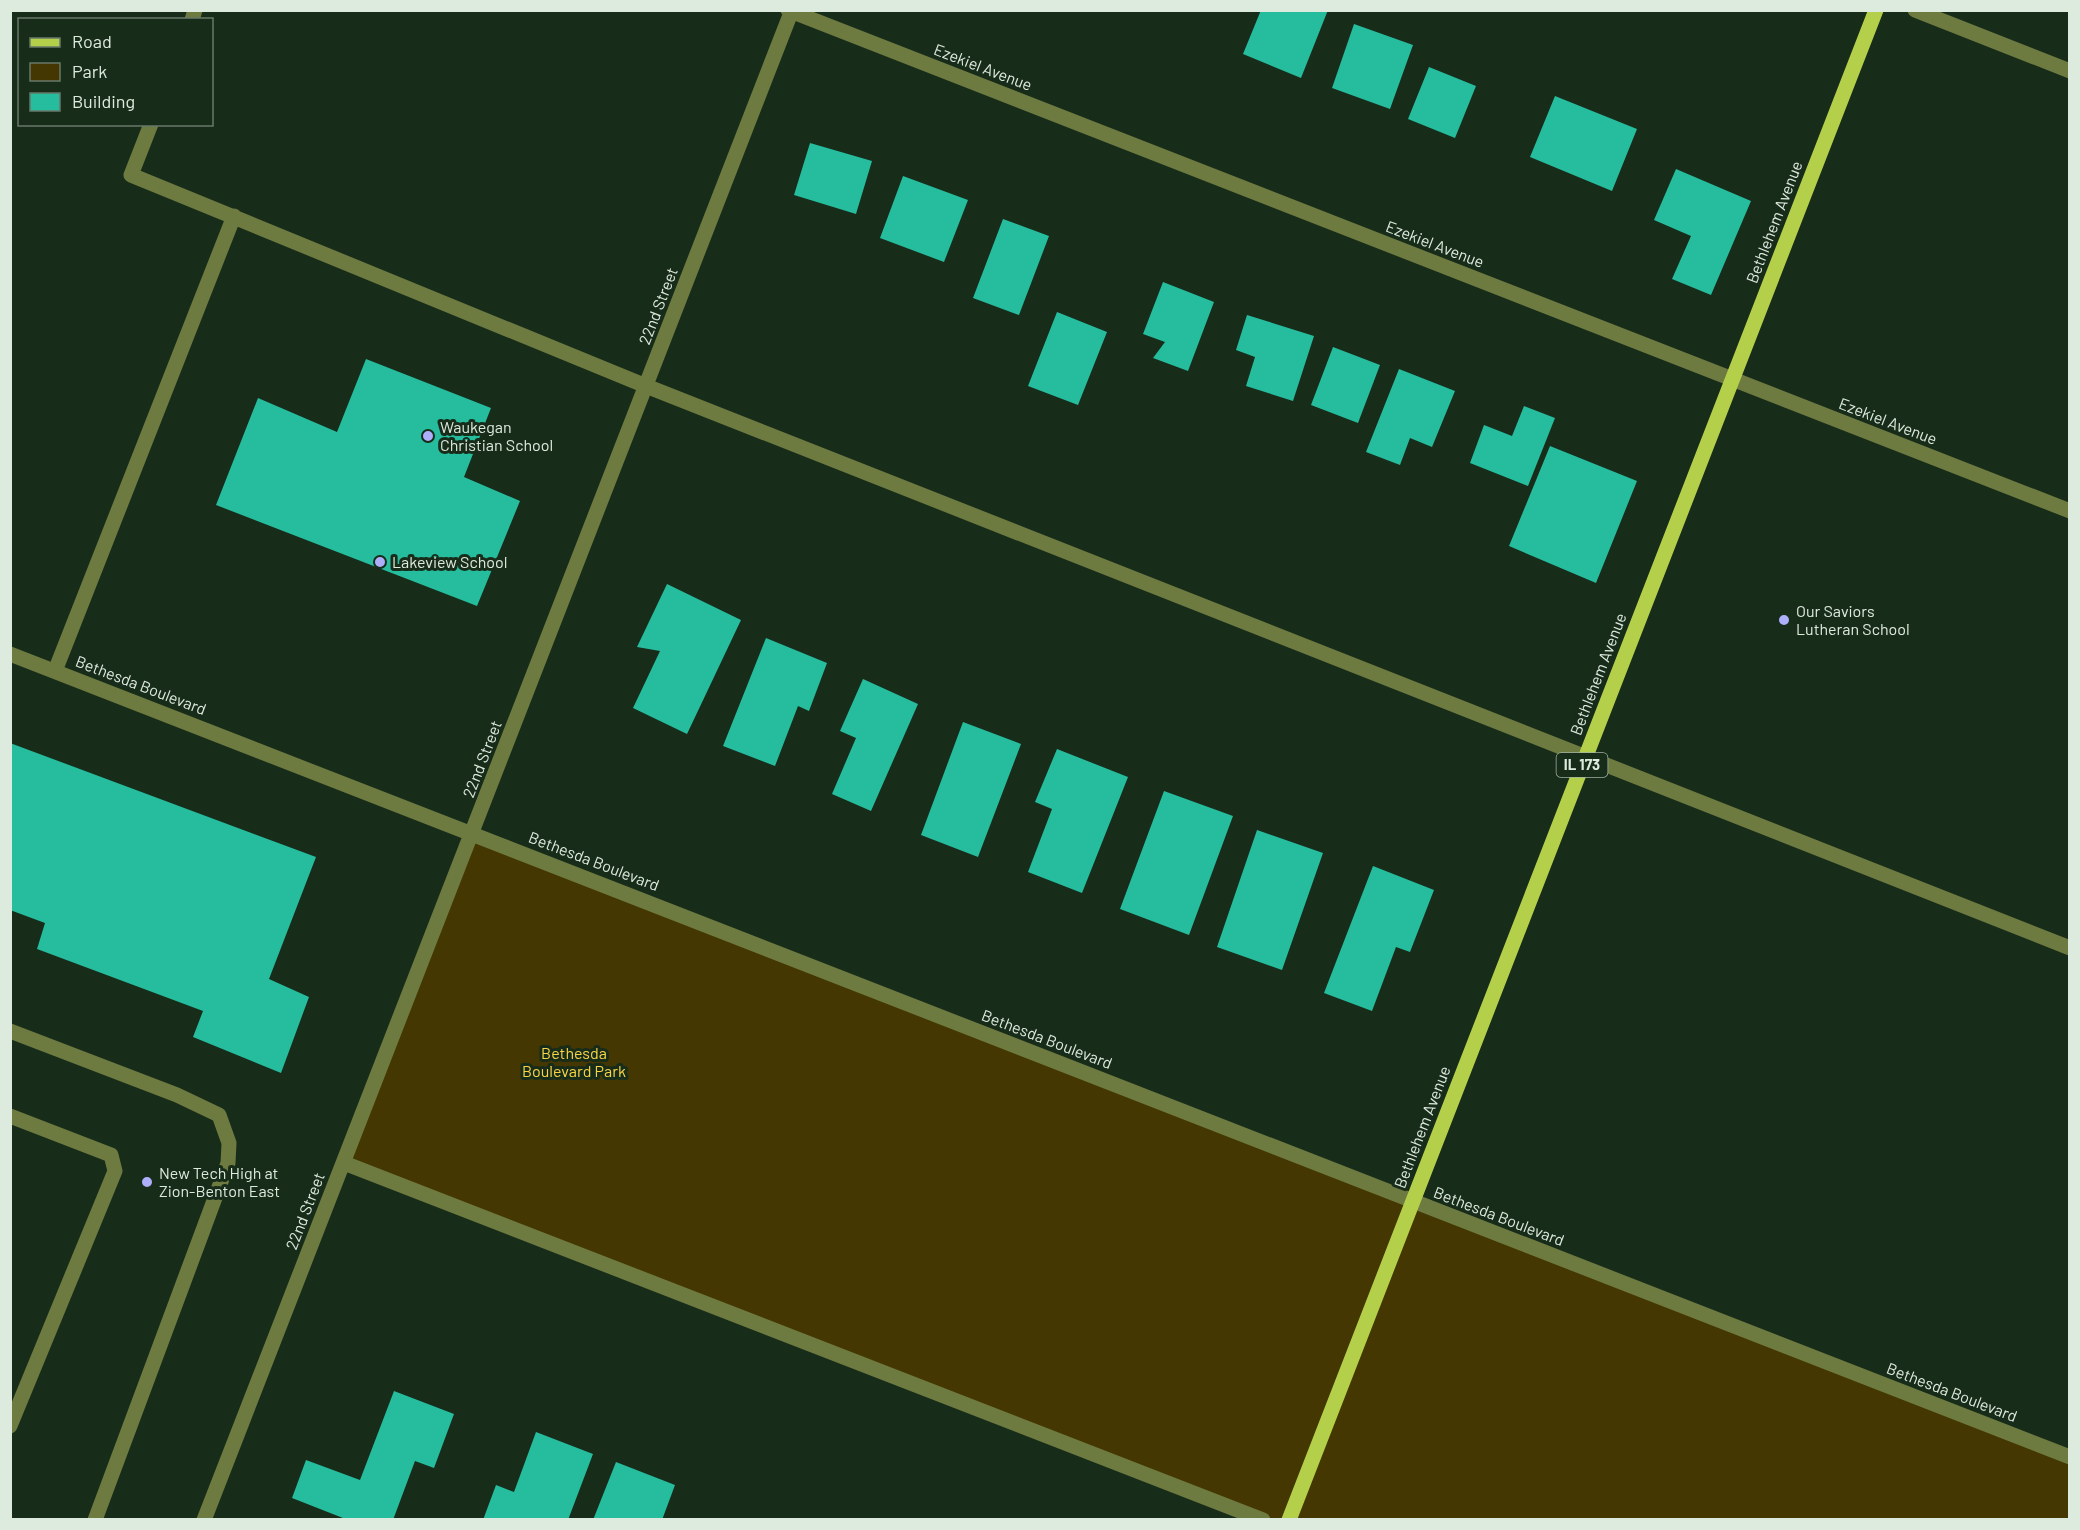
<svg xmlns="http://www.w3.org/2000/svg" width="2080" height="1530" font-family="Barlow,sans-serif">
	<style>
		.green { fill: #453702 }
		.building { fill: #25bd9e }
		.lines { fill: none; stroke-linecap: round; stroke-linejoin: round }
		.minor { stroke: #6d7b40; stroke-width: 15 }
		.major { stroke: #b4d04b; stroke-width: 15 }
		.poi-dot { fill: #adaffb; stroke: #182c1a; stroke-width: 2 }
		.labels { text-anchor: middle; stroke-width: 6; stroke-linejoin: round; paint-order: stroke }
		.shield { fill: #182c1a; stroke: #a2b1a3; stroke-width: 1.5 }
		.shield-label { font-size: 15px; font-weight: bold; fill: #ddeade }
		.street-label { font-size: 16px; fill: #ddeade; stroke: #182c1a }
		.poi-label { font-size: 16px; fill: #ddeade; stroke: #182c1a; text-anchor: start }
		.park-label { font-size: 16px; fill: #fbd446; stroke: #182c1a }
	</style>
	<rect width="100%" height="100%" fill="#182c1a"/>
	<path class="green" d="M472,833L2069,1459V1519H1263L344,1163Z"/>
	<path class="building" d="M1261,10H1328L1301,78L1243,54Z
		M1354,24L1413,45L1390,109L1332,88Z
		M1429,67L1476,86L1455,138L1408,119Z
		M1555,96L1637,129L1612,191L1530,157Z
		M810,143L872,161L856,214L794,195Z
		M1676,169L1751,201L1711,295L1672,279L1691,236L1654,220Z
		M903,176L968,200L944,262L880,238Z
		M1003,219L1049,236L1019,315L973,298Z
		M1163,282L1214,302L1188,371L1153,358L1165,342L1143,334Z
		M1057,312L1107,332L1078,405L1028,386Z
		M1247,315L1314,336L1293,401L1246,386L1255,357L1236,350Z
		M1333,347L1380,365L1358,423L1311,405Z
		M366,359L491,408L464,477L520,501L477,606L216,505L258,398L337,432Z
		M1399,369L1455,391L1432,447L1410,438L1400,465L1366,452Z
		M1524,406L1555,418L1528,486L1470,463L1484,425L1512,436Z
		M1550,446L1637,481L1596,583L1509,546Z
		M667,584L741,620L687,734L633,708L660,651L637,647Z
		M766,638L827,663L809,711L798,706L775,766L723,746Z
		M863,679L918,704L871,811L832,794L856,738L840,731Z
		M963,722L1021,744L978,857L921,835Z
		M10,743L316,857L269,979L309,997L281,1073L193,1037L203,1011L37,949L45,923L10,910Z
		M1057,749L1128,777L1082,893L1028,872L1052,809L1035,802Z
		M1164,791L1233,816L1189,935L1120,909Z
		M1257,830L1323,853L1282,970L1217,947Z
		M1373,866L1434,890L1410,952L1396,947L1372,1011L1324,993Z
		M394,1391L454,1414L434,1468L415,1461L393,1520H348L292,1498L306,1460L360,1480Z
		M536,1432L593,1454L568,1520H483L496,1485L514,1492Z
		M616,1462L675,1485L662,1520H593Z"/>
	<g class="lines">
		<path class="minor" d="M788,10L2070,511
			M1915,10L2070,71
			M192,20L195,10
			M151,124L131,175L646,386L2070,948
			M10,654L2070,1457
			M55,671L234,216
			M10,1031L177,1095L219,1115L229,1143L228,1163L95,1520
			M10,1116L111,1155L115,1171L10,1426
			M344,1163L1263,1520
			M204,1520L792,10"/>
		<path class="major" d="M1289,1520L1876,10"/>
	</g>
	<g class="poi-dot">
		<circle cx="428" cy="436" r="6"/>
		<circle cx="380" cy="562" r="6"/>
		<circle cx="1784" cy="620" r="6"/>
		<circle cx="147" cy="1182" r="6"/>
	</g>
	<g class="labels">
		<rect class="shield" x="1556.5" y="753" width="51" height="24" rx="4.5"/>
		<g class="shield-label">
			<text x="1582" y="770">IL 173</text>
		</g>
		<g class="street-label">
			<text transform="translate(983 67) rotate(21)" y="6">Ezekiel Avenue</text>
			<text transform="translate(1774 222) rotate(-69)" y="6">Bethlehem Avenue</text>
			<text transform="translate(1435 244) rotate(21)" y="6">Ezekiel Avenue</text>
			<text transform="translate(658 306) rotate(-69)" y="6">22nd Street</text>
			<text transform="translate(1888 421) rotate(21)" y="6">Ezekiel Avenue</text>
			<text transform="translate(1598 674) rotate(-69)" y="6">Bethlehem Avenue</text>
			<text transform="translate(141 685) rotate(21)" y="6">Bethesda Boulevard</text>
			<text transform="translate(482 759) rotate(-69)" y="6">22nd Street</text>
			<text transform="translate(594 861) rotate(21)" y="6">Bethesda Boulevard</text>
			<text transform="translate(1047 1039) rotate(21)" y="6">Bethesda Boulevard</text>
			<text transform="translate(1422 1127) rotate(-69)" y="6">Bethlehem Avenue</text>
			<text transform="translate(305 1211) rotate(-69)" y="6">22nd Street</text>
			<text transform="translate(1499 1216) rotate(21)" y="6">Bethesda Boulevard</text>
			<text transform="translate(1952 1392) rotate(21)" y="6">Bethesda Boulevard</text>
		</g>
		<g class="poi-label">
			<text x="440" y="433">Waukegan<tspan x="440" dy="18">Christian School</tspan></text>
			<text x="392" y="568">Lakeview School</text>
			<text x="1796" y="617">Our Saviors<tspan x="1796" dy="18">Lutheran School</tspan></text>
			<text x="159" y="1179">New Tech High at<tspan x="159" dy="18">Zion-Benton East</tspan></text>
		</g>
		<g class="park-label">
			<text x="574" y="1059">Bethesda<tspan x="574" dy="18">Boulevard Park</tspan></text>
		</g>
	</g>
	<rect width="2080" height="1530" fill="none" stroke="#ddeade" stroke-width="24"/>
	<rect x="18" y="18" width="195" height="108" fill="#182c1a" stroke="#677868" stroke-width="1.5"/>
	<rect x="30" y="38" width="30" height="9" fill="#b4d04b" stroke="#677868" stroke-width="1.5"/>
	<text x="72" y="48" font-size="18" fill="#ddeade">Road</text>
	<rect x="30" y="63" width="30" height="18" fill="#453702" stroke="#677868" stroke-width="1.5"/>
	<text x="72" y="78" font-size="18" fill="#ddeade">Park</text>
	<rect x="30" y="93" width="30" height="18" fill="#25bd9e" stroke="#677868" stroke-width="1.5"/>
	<text x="72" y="108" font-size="18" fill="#ddeade">Building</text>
</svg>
